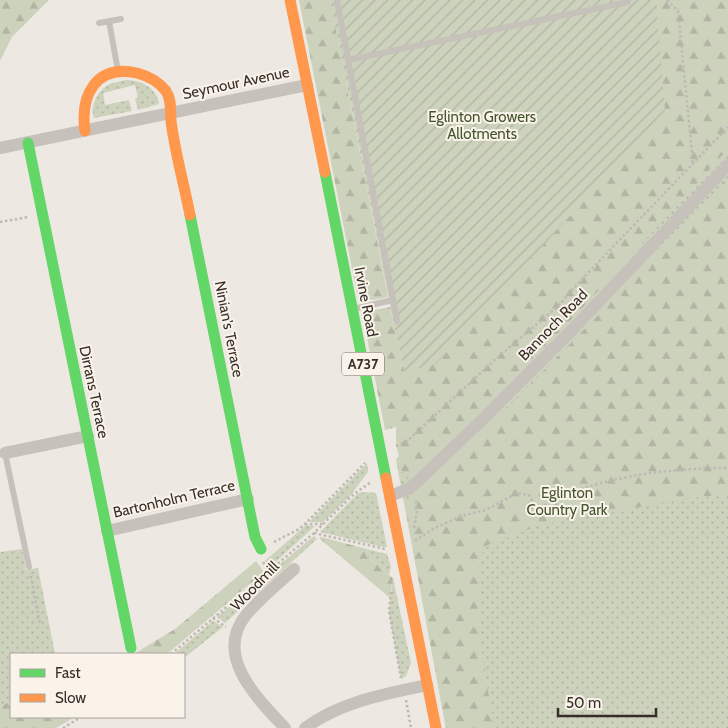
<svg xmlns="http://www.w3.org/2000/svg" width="728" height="728" font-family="Cabin,sans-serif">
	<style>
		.grass { fill: url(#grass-dots) }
		.forest { fill: url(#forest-firs) }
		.garden { fill: url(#garden-furrows) }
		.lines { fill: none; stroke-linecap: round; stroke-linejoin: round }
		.path { stroke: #bfb9b4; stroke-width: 2.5; stroke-dasharray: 2.5 2.5; stroke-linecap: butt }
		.lane { stroke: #c6c1bb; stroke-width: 6 }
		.street { stroke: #c6c1bb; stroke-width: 12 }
		.fast { stroke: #63d668; stroke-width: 11 }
		.slow { stroke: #ff974d; stroke-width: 11 }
		.labels { text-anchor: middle; stroke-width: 4; stroke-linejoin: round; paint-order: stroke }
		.shield { fill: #f9f3ea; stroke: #716963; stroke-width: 1 }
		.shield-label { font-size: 14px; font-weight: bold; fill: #372e29 }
		.street-label { font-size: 15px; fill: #372e29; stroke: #f9f3ea }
		.park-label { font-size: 15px; fill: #44552d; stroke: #f9f3ea }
	</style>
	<defs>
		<pattern id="grass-dots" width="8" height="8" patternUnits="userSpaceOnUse" patternTransform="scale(1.25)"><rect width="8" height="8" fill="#cdd2bd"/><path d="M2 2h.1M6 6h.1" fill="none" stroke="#b1b5a2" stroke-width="1.8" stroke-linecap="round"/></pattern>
		<pattern id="forest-firs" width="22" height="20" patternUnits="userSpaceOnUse" patternTransform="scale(1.25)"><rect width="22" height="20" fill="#cdd2bd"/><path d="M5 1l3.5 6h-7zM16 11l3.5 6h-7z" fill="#b1b5a2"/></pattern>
		<pattern id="garden-furrows" width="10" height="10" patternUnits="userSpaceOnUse" patternTransform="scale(1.25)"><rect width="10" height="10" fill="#cdd2bd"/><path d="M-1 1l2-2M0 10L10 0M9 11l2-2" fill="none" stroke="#b1b5a2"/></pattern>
	</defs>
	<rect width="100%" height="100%" fill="#ede8e2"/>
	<path class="grass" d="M728,0V728H446L396,460L665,111Z
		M125,80C140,80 157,87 159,104L138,110L135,99L138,98L135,85L103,93L105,105L129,100L132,111L94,118C89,107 98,91 108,85C113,82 119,82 125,80Z
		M367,463L368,472L350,496L323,522H309Z
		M365,492L376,493L387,547H383L320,532L358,493Z
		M306,525L315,526L269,568L265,561Z
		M314,536L317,539L225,623L217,617Z
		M22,549L26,570L38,568L55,654H11V701L0,707V552Z
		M367,549L387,554L391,567L389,575L366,556Z
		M393,578L411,663L406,676L401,679L389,613Z
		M213,621L223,627L184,658V654H174Z"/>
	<path class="forest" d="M0,0H49L12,37L0,61Z
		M299,0H330L388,297C376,300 368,302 357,294Z
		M656,0H728V149L616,272L458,439L409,478L403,476L396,444V427L385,430L364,322L365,315L369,311L390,307L405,372Z
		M728,178V494L689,498L540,525L485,546L478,567L482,653L494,728H446L404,502L508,407L631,282Z
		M321,537L367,549L366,556L393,578L390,598L319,538Z
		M256,561L264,572L167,654H134L175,629Z
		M11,701V717H75L56,728H0V707Z"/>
	<path class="garden" d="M330,0H656L665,111L436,364L405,372L395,330Z"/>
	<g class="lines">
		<path class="path" d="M667,0L678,11L693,163
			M0,222L28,217
			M396,446L406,442L497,358L557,307L585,276L728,127
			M305,524H323
			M414,528L417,512L416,500
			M314,533L385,549
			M415,541L434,528L465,515L486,510L517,493L529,495L537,509C549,503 562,495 575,491C624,474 677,468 728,468
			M274,542L299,529L305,524L365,463
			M263,562L268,572
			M31,576L40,625
			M391,592L389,611L401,678
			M213,618L226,627
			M171,654L314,533L354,494L371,482
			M406,700L411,728
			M63,728L81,717"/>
		<path class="lane" d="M337,0L397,321
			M109,21L118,71
			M99,23L121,19
			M348,60L628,2
			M353,309L393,300
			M2,454L5,453L29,567"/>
		<path class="street" d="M0,148L307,85
			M5,453L88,436
			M390,496L408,489L416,483L483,419L574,328L728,165
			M107,531L248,499
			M285,728C258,699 213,656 246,615C260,598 278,584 294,569
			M305,728C341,702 384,694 427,685"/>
		<path class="fast" d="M28,143L131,648
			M325,172L386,478
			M190,215L255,537L261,549"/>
		<path class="slow" d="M290,0L325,172
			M85,131C80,95 96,64 137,73C148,76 159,82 166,91C172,100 170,111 171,121C175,153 184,184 190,215
			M386,478L436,728"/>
	</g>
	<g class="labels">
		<rect class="shield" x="342" y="352.5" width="42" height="23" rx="4"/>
		<g class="shield-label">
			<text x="363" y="369">A737</text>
		</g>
		<g class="street-label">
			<text transform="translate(236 83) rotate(-12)" y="5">Seymour Avenue</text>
			<text transform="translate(366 302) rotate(79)" y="5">Irvine Road</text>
			<text transform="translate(553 325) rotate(-46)" y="5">Bannoch Road</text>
			<text transform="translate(229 329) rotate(79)" y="5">Ninian's Terrace</text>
			<text transform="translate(94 392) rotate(78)" y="5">Dirrans Terrace</text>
			<text transform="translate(174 499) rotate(-13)" y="5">Bartonholm Terrace</text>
			<text transform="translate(255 586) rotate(-46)" y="5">Woodmill</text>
		</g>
		<g class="park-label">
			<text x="482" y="122">Eglinton Growers<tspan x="482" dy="17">Allotments</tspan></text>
			<text x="567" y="498">Eglinton<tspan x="567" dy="17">Country Park</tspan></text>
		</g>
	</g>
	<rect x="10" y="653" width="175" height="65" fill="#f9f3ea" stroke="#aba49d"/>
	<rect x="20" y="669" width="25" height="8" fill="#63d668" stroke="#aba49d"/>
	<text x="55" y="678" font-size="15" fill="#372e29">Fast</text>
	<rect x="20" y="694" width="25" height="8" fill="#ff974d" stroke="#aba49d"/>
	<text x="55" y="703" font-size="15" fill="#372e29">Slow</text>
	<path d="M558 708v8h98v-8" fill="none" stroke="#372e29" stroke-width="2.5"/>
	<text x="566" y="708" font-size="15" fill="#372e29" stroke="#f9f3ea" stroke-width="4" paint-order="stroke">50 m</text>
</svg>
